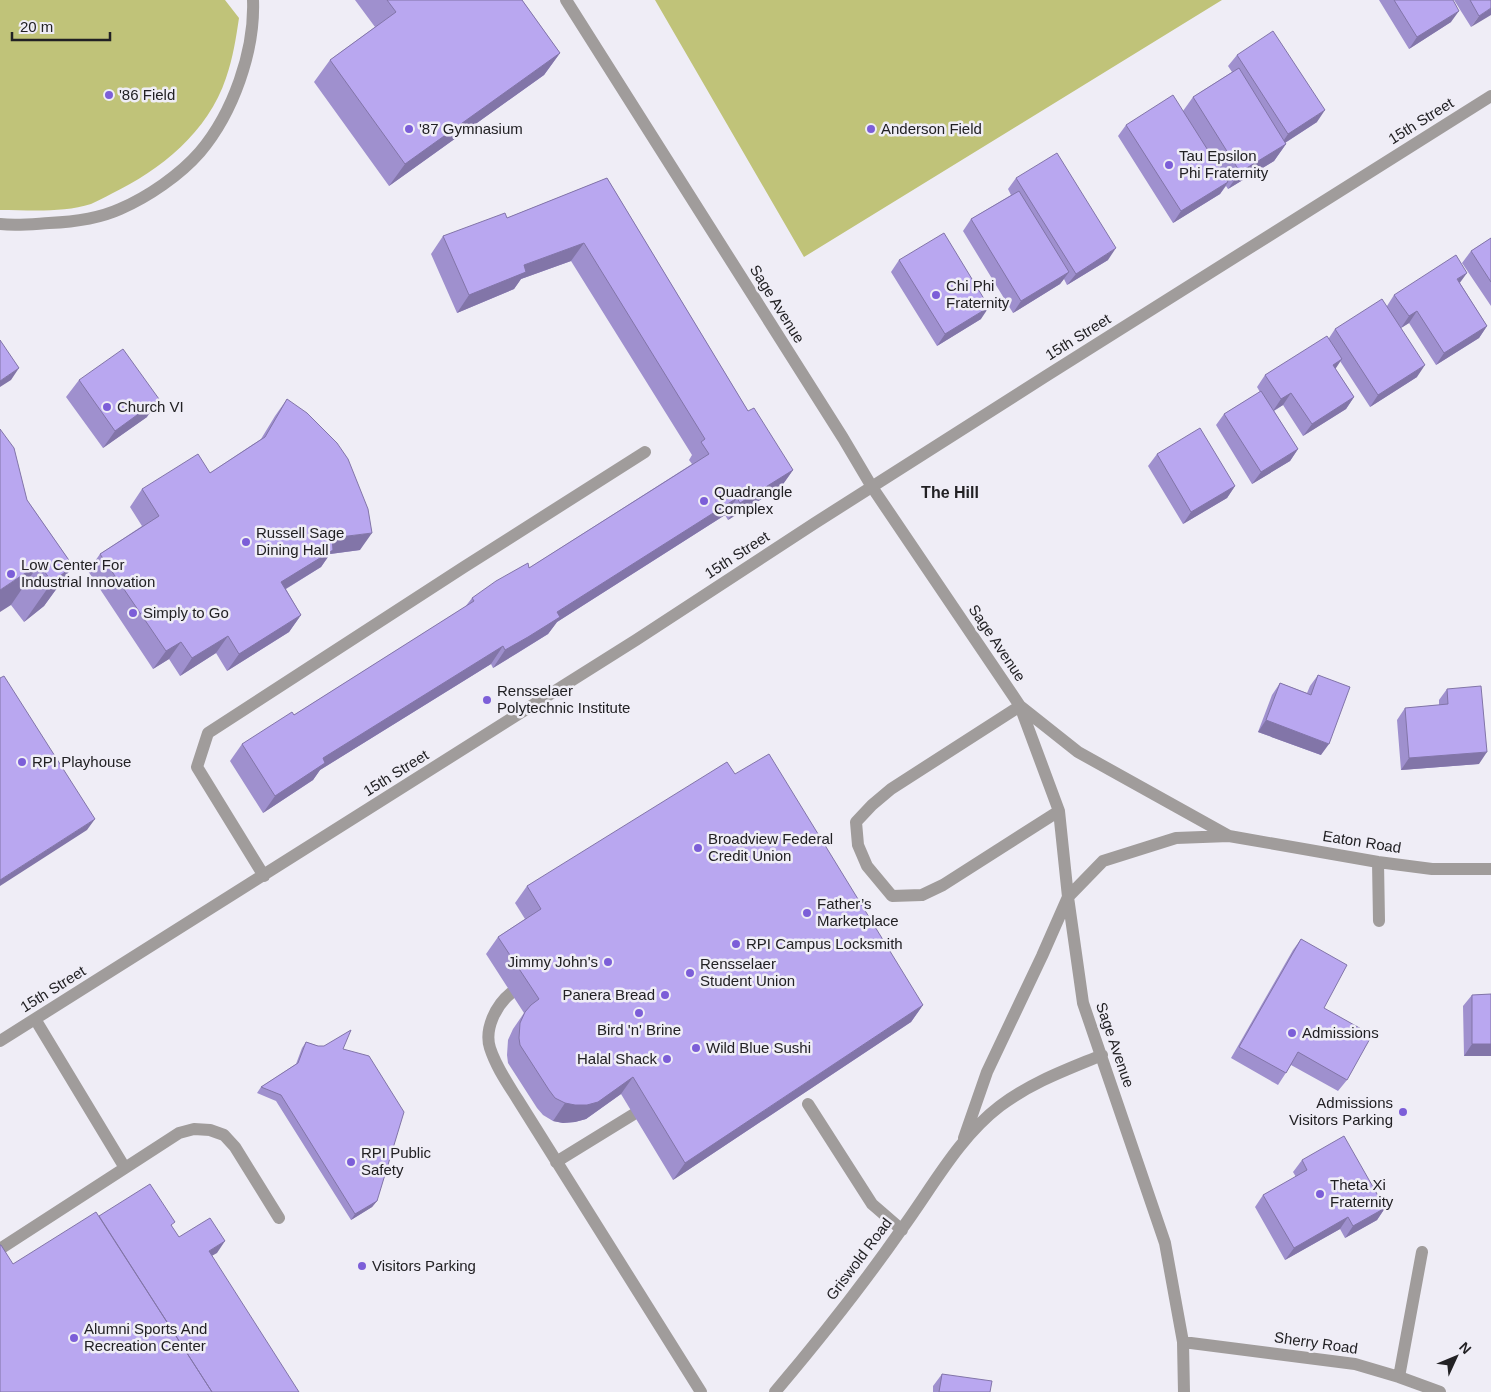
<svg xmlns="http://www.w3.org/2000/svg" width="1491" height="1392" font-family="Arial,sans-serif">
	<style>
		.green { fill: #c0c379 }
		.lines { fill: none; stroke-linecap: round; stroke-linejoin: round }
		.minor { stroke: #a09c9b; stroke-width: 12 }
		.wall { fill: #9f90ce }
		.shaded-wall { fill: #8275a8 }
		.building { fill: #b9a7f0; stroke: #8275a8 }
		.poi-dot { fill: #7c5ed8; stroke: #efedf6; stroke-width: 2 }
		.labels { text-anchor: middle; stroke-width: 5; stroke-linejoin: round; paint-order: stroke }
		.poi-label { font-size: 15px; fill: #222124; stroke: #efedf6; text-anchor: start }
		.street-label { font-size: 15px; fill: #222124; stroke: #efedf6 }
		.neighbourhood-label { font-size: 16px; font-weight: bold; fill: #222124; stroke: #efedf6 }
	</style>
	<rect width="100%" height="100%" fill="#efedf6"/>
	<path class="green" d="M0,0H225L239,18C236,38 233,58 226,78C208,132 161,170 111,194C105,197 98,201 91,204C63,213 29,210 0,210Z
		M655,0H1222L804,257Z"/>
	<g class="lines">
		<path class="minor" d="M566,0L843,438L872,487L1020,706L1059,811L1068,897L1083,1003L1165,1243L1183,1342L1184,1392
			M0,224C17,226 33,224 49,223C73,222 98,219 120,209C148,197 180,175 200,152C233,113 255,51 253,0
			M1059,811L943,885L922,895L892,896L867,866L858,845L856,822L872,805L891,789L1020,706L1078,752L1229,836L1378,862L1432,869H1491
			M1378,862L1379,921
			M264,876L197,767L208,733L464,567L645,452
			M511,993C496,1005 484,1029 490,1048C496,1067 508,1084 518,1100L701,1392
			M0,1041L636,640L815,523L1046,376L1491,96
			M808,1104L872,1204L902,1230
			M964,1138L987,1072L1042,956L1068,897L1103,861L1176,838L1229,836
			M556,1162L634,1114
			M125,1168L179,1133L194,1129L210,1130L224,1135L235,1147L279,1218
			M0,1249L125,1168L35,1019
			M1183,1342L1355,1364L1399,1377L1440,1392
			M1399,1377L1422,1252
			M775,1392C819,1340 862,1286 901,1230C932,1188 958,1138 1000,1106C1032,1082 1066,1070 1102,1055"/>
	</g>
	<path class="wall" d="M355,0H522L560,53L544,75L389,186L314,82L330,60L375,27Z
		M1379,0H1453L1451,22L1409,49Z
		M1454,0H1491L1471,27Z
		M1237,55L1317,122L1285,143L1286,144L1274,161L1228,189L1226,186L1220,194L1173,223L1118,136L1126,125L1183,111L1193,97L1232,72L1228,66Z
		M607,178L748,411L793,470L781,487L728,520L725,515L557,622L548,634L516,654L493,668L491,664L320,770L313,780L263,813L230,761L242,744L294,715L465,607L472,598L529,568L692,464L689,460L692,455L571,261L521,279L514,289L457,313L431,254L443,236L507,218Z
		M1016,178L1108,260L1067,285L1064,279L1060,284L1013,313L963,231L971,219L1011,195L1008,189Z
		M1491,238V306L1462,263L1471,251Z
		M899,260L981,319L937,346L891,272Z
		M1460,283L1487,326L1479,338L1436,365L1409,323L1401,328L1417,377L1370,407L1340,361L1335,368L1354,397L1346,409L1303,436L1283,405L1274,411L1298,449L1290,461L1252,484L1216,425L1224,414L1260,392L1257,387L1265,375L1329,338L1335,329L1387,306L1394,295Z
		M79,380L147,417L103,448L66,397Z
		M287,399L360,550L330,554L321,567L286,589L301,615L289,632L227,671L216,653L180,676L169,659L153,669L88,571L100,554L142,526L130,507L142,489L210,473L261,439L275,416Z
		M1157,454L1235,486L1227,498L1183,524L1148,466Z
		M27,500L73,566L44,606L24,622L11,605Z
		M1318,675L1321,755L1258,732L1272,695L1280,683L1307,693L1310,686Z
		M1447,689L1479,764L1401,770L1397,720L1405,708L1439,705V700Z
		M735,774L923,1005L911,1022L673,1180L621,1094L586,1119L575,1122L563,1123L553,1121L543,1115L537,1108L508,1063L507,1055L508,1040L513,1029L524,1013L486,954L498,937L525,919L515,903L527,886Z
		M1301,939L1324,1008L1347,1080L1338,1091L1291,1065L1278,1085L1231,1058L1293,950Z
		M1491,994V1056H1464L1463,1006L1472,995Z
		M306,1042L318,1046L343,1049L377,1201L372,1207L351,1220L276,1101L257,1093L261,1087L296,1064L302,1048Z
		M1302,1160L1385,1208L1377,1220L1345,1238L1340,1229L1285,1260L1255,1207L1263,1195L1296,1177L1293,1172Z
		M942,1374L990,1392H933V1386Z"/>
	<path class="shaded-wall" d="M1491,8V15L1471,27L1479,16Z
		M1459,11L1451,22L1409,49L1417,37Z
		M560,53L544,75L389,186L405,164Z
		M1325,110L1317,122L1280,146L1288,134Z
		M1286,144L1274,161L1228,189L1240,172Z
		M1228,182L1220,194L1173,223L1181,211Z
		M584,243L571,261L521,279L514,289L457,313L469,295L524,265Z
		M1116,248L1108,260L1067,285L1076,274Z
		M1069,272L1060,284L1013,313L1021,301Z
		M1467,273L1459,284L1457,279Z
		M989,307L981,319L937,346L945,334Z
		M1417,311L1409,323L1401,328L1409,316Z
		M1487,326L1479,338L1436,365L1444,353Z
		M1342,359L1334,371L1333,365Z
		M1425,365L1417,377L1370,407L1378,395Z
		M19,368L11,380L0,387V381Z
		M1291,393L1283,405L1273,411L1281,399Z
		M1354,397L1346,409L1303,436L1312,424Z
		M159,399L147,417L103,448L115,431Z
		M1298,449L1290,461L1252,484L1261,472Z
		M793,470L781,487L728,520L740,503Z
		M1235,486L1227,498L1183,524L1191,512Z
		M737,498L725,515L557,622L548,634L493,668L505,650L557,612Z
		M372,533L360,550L330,554L321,567L269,599L281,582L332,538Z
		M39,564L11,605L0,612V590Z
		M73,566L44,606L24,622L52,582Z
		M301,615L289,632L227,671L239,654Z
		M228,636L216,653L180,676L192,658Z
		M181,642L169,659L153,669L166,651Z
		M503,646L491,664L320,770L313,780L263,813L275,796L323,758Z
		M1266,720L1329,744L1321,755L1258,732Z
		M1487,752L1479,764L1401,770L1409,758Z
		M95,819L87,830L0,886V880Z
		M923,1005L911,1022L673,1180L685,1163Z
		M1472,1044H1491V1056H1464Z
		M633,1077L621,1094L586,1119L575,1122L563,1123L553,1121L565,1103Z
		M377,1201L372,1207L351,1220L355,1214Z
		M1385,1208L1377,1220L1345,1238L1353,1226Z
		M1348,1217L1340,1229L1285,1260L1294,1248Z
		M225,1241L217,1253L201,1262L209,1251Z"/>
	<path class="building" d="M387,0H522L560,53L405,164L330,60L396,12Z
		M1394,0H1453L1459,11L1417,37Z
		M1470,0H1491V8L1479,16Z
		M1273,31L1325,110L1288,134L1237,55Z
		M1239,68L1286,144L1240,172L1193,97Z
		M1173,95L1228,182L1181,211L1126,125Z
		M1057,153L1116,248L1076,274L1016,178Z
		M607,178L748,411L754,408L793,470L740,503L737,498L557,612L560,617L528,637L505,650L503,646L323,758L325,763L275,796L242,744L292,712L294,715L474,601L472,598L496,581L528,563L529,568L709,454L701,442L705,439L584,243L524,265L526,272L469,295L443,236L505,213L507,218Z
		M1019,191L1069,272L1021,301L971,219Z
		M944,233L989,307L945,334L899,260Z
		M1491,238V282L1471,251Z
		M1456,255L1467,273L1457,279L1487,326L1444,353L1417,311L1409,316L1394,295Z
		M1382,299L1425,365L1378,395L1335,329Z
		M1327,336L1342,359L1333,365L1354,397L1312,424L1291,393L1281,399L1265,375Z
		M0,340L19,368L0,381Z
		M123,349L159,399L115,431L79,380Z
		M1261,391L1298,449L1261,472L1224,414Z
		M287,399L307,413L337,443L348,459L368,509L372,533L332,538L333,550L281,582L301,615L239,654L228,636L192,658L181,642L166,651L100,554L159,516L142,489L198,454L210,473L265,437Z
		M1200,428L1235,486L1191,512L1157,454Z
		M0,429L14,448L27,500L73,566L52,582L39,564L0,590Z
		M1318,675L1350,687L1329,744L1266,720L1280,683L1311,695Z
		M4,676L95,819L0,880V678Z
		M1481,686L1487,752L1409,758L1405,708L1448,704L1447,689Z
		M769,754L923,1005L685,1163L633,1077L598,1102L587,1105H575L565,1103L555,1098L549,1090L520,1045L519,1038L520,1023L525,1012L531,1005L539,999L498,937L541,909L527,886L727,762L735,774Z
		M1301,939L1347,965L1324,1008L1372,1035L1347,1080L1298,1052L1286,1073L1239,1047Z
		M1491,994V1044H1472V995Z
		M351,1030L343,1049L369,1056L404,1112L377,1201L355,1214L281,1095L261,1087L298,1063L306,1042L318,1046H324Z
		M1344,1136L1385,1208L1353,1226L1348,1217L1294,1248L1263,1195L1307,1170L1302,1160Z
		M150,1184L175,1222L171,1225L179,1237L210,1218L225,1241L209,1251L299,1392H212L99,1216Z
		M96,1212L212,1392H0V1245H1L13,1264Z
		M942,1374L992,1381L990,1392H939Z"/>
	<g class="poi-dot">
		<circle cx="109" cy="95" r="5"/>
		<circle cx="409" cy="129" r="5"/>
		<circle cx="871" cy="129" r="5"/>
		<circle cx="1169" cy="165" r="5"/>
		<circle cx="936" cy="295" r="5"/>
		<circle cx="107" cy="407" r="5"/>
		<circle cx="704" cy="501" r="5"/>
		<circle cx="246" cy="542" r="5"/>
		<circle cx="11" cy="574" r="5"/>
		<circle cx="133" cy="613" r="5"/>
		<circle cx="487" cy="700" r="5"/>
		<circle cx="22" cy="762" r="5"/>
		<circle cx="698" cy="848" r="5"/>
		<circle cx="807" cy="913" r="5"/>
		<circle cx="736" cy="944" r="5"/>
		<circle cx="608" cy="962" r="5"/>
		<circle cx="690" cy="973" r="5"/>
		<circle cx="665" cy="995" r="5"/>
		<circle cx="639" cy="1013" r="5"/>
		<circle cx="1292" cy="1033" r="5"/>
		<circle cx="696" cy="1048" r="5"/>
		<circle cx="667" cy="1059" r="5"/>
		<circle cx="1403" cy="1112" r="5"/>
		<circle cx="351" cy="1162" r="5"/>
		<circle cx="1320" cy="1194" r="5"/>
		<circle cx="362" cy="1266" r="5"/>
		<circle cx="74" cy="1338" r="5"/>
	</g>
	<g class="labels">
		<g class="poi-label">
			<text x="119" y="100">'86 Field</text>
			<text x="419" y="134">'87 Gymnasium</text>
			<text x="881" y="134">Anderson Field</text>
			<text x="1179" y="161">Tau Epsilon<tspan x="1179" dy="17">Phi Fraternity</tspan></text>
			<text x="946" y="291">Chi Phi<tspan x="946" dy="17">Fraternity</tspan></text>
			<text x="117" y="412">Church VI</text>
			<text x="714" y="497">Quadrangle<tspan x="714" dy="17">Complex</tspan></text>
			<text x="256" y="538">Russell Sage<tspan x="256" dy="17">Dining Hall</tspan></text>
			<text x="21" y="570">Low Center For<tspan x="21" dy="17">Industrial Innovation</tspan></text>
			<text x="143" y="618">Simply to Go</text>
			<text x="497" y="696">Rensselaer<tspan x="497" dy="17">Polytechnic Institute</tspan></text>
			<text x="32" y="767">RPI Playhouse</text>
			<text x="708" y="844">Broadview Federal<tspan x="708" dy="17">Credit Union</tspan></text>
			<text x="817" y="909">Father’s<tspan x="817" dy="17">Marketplace</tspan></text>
			<text x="746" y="949">RPI Campus Locksmith</text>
			<text x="598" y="967" text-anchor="end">Jimmy John's</text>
			<text x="700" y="969">Rensselaer<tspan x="700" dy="17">Student Union</tspan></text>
			<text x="655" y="1000" text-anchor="end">Panera Bread</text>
			<text x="639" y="1035" text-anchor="middle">Bird 'n' Brine</text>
			<text x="1302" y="1038">Admissions</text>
			<text x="706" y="1053">Wild Blue Sushi</text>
			<text x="657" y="1064" text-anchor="end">Halal Shack</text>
			<text x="1393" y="1108" text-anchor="end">Admissions<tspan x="1393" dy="17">Visitors Parking</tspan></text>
			<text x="361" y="1158">RPI Public<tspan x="361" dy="17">Safety</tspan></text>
			<text x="1330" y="1190">Theta Xi<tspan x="1330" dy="17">Fraternity</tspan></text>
			<text x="372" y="1271">Visitors Parking</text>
			<text x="84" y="1334">Alumni Sports And<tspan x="84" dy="17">Recreation Center</tspan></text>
		</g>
		<g class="street-label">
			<text transform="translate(1421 121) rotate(-32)" y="5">15th Street</text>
			<text transform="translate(777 304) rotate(58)" y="5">Sage Avenue</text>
			<text transform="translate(1078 337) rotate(-32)" y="5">15th Street</text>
			<text transform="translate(737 555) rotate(-33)" y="5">15th Street</text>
			<text transform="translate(997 643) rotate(56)" y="5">Sage Avenue</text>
			<text transform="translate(396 773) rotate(-32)" y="5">15th Street</text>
			<text transform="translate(1362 842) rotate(9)" y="5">Eaton Road</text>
			<text transform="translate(53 989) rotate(-32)" y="5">15th Street</text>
			<text transform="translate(1115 1045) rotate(71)" y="5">Sage Avenue</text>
			<text transform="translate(859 1259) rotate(-53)" y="5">Griswold Road</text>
			<text transform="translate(1316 1343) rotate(8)" y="5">Sherry Road</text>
		</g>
		<g class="neighbourhood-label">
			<text x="950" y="498">The Hill</text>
		</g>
	</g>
	<g transform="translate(1456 1357) rotate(46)" stroke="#efedf6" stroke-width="4" paint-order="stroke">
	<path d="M0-4L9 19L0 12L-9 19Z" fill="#222124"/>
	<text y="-8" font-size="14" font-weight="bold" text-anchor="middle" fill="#222124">N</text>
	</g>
	<path d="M12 32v8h98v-8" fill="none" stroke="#222124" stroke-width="2.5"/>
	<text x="20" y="32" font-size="15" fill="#222124" stroke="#efedf6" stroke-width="4" paint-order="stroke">20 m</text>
</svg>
